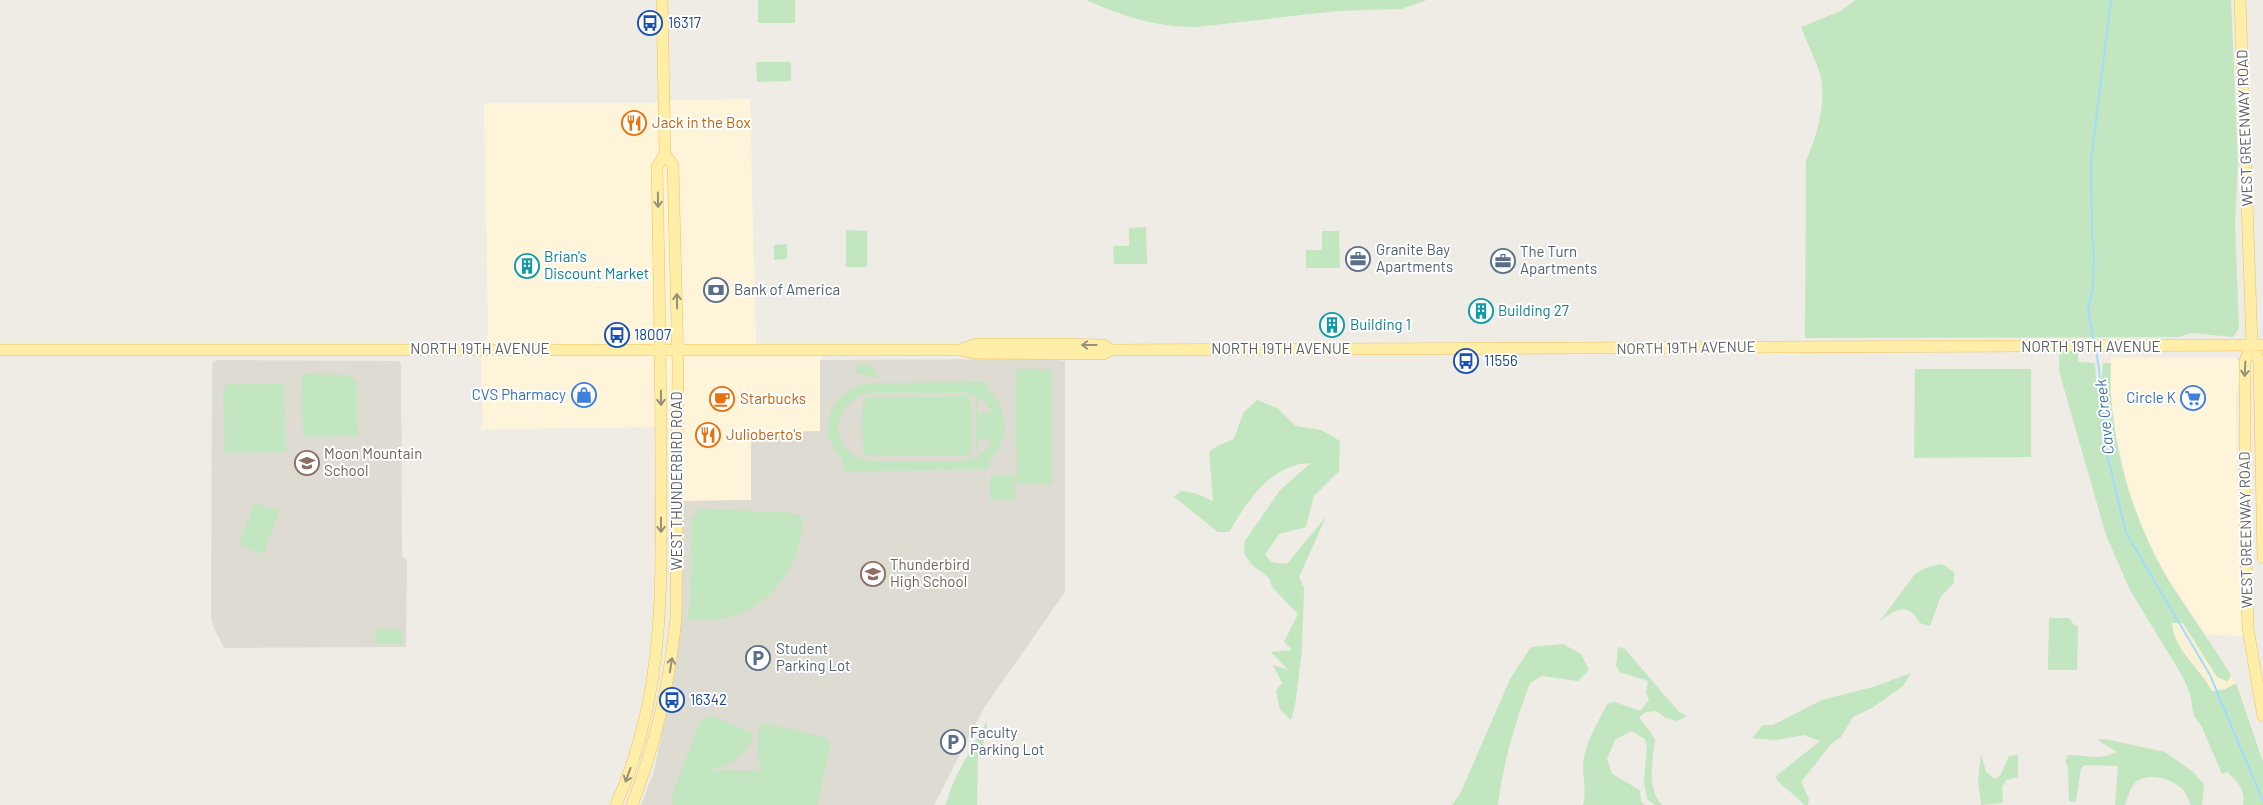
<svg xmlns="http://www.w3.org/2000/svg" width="2263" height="805" font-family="Barlow,sans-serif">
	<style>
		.commercial { fill: #fef4d9 }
		.education { fill: #dedbd2 }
		.green { fill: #c1e6c0; fill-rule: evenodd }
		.sand { fill: #faf0d3 }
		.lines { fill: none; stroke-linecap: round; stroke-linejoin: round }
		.stream { stroke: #a3daff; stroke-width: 2 }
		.major-casing { stroke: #f1c25a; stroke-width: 12 }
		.major { stroke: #ffeea8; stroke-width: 11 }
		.oneway { stroke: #95927c }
		.labels { text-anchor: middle; stroke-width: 4; stroke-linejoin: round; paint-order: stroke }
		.transit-label { font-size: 15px; fill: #164399; stroke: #fff; text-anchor: start }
		.food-label { font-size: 15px; fill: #c56008; stroke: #fff; text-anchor: start }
		.street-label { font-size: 15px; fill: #5c6064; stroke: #fff }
		.service-label { font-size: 15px; fill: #4e5e75; stroke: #fff; text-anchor: start }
		.culture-label { font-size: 15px; fill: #0d838f; stroke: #fff; text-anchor: start }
		.shop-label { font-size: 15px; fill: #366cbe; stroke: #fff; text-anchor: end }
		.education-label { font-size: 15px; fill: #785e54; stroke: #fff; text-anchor: start }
		.water-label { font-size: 16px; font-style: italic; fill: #3d75a8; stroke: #fff }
	</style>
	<rect width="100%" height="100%" fill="#eeece4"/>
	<path class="commercial" d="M750,99L756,349H821L820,431L764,432L751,442V500L669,501L668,427L502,429L483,430V432H481L480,427L483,426L481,359L488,331L484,106L488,103H646L679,100Z
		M2234,357L2240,363V379L2236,394L2237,478L2240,498L2241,616L2244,636L2206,635L2166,575L2147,538L2129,493L2116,433L2110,387L2111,358Z"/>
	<path class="education" d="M1046,359L1065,361V592L984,708L934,805H641L654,771L676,663L678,643L682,501L751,500V442L764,432L820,431V360Z
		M220,360L399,361L401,365L402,555L407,561L406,647L224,648L213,626L211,616L212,370L213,361Z"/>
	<path class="green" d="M758,0H795V23H758Z
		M1086,0H1427L1401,9L1337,11L1196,27C1156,27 1122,16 1086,0Z
		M1855,0H2231L2238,163L2235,225L2239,328L2233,337L2191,333L2179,337L1805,338L1806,161C1817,136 1827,103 1820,74C1815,58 1807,43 1801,27L1841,11Z
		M756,62H791V81L757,82Z
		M1146,227L1147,264H1114L1113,246H1129V228Z
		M846,230L867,231V267H846Z
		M1322,231H1339L1340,268H1306V250H1322Z
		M787,244V259L774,260V245Z
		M2059,347H2078V362L2095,363L2096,381H2101L2103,363H2111C2107,433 2131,516 2166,576C2186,609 2210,641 2231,675L2228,682L2217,677L2183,623L2173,629C2181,654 2200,669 2212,691L2225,689L2236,683L2263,762V805H2243C2246,790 2238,783 2228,772L2222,774L2202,727L2194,716L2190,694L2183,677L2130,590L2106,535L2059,371Z
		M857,365H871L877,375L876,378L856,373Z
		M1016,369H1052V483L1017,484Z
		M1915,369H2031V457L1914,458Z
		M302,374L350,375L357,383L358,436L303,437Z
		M988,382C988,394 995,396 1000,406C1010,425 1004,447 989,461V470L844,471C844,455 835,455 830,440C821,411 843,385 872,383ZM967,393L983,400L992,412L978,413L977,398H976V449H978V440H992C986,453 975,459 961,461C939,461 918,461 896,461C885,461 872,463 862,459C825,447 834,397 872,393Z
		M229,383H284L286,452L224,453L223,390Z
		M969,396V402H971L972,450H969V455L865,456V451H863L862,403H865V397Z
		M1257,400L1277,408L1296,426L1321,430L1340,441L1339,471L1314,496L1306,527L1279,534L1265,555L1272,562L1287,564L1326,517L1299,577L1304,587L1302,650L1295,706L1291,720L1280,710L1276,691L1282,683L1273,665L1288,670L1271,652L1292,650L1284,642L1298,614L1272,587L1269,578L1251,564L1244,553L1245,541L1280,490L1311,463C1271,464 1248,500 1229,532H1218L1174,497L1181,491L1195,493L1213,501L1209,452L1217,446L1234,439L1243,413Z
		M990,475H1015V500H990Z
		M254,503L279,511L264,554L239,545Z
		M700,509L784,512L802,516C804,566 770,610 720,619C710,621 699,620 689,620L692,518Z
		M1942,564L1954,572V583L1941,596L1930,626L1920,623C1908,601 1895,609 1880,621L1915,574L1928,567Z
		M2049,618H2069L2074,625L2078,626L2077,670H2048Z
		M376,628L402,629V644H376Z
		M1563,644L1581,654L1589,670L1578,681L1542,676L1530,683C1515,722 1503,763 1498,805H1452L1461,792L1510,679L1531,647Z
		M1618,647L1625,649L1679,712L1687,716L1677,721L1666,718L1656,711L1646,712L1639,717L1655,739C1653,760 1646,788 1662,805H1655L1647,799L1644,781L1647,745L1645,739L1631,731L1615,740L1607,759L1612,774L1640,790L1641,802L1645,805H1583C1587,792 1583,779 1583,766C1584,744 1598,722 1608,703L1615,702L1640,711L1649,700L1646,692L1648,681L1620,672L1616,666Z
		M1911,673L1903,686L1872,708L1853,717L1841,737L1832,743L1801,782L1809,799L1808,805H1804C1795,793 1783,789 1775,777L1820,741L1804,735L1776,740L1752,738L1763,725H1773L1822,700L1873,687Z
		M711,716L753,733C749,754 731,767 710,769L714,774V770L762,771C756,754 756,739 760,722L828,738L831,745L817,805H673L671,798L700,722Z
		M987,721L986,735L978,758L977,805H945L956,776Z
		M2105,739L2165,752L2192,771L2204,784L2202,805H2191C2189,801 2187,795 2184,791C2175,780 2150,772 2137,781C2130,786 2128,797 2125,805H2115L2118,766L2085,765L2081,768L2076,802L2069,801L2068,768L2065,761L2068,755C2087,755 2097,761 2117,752L2097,740Z
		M1981,753L1986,772L1994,779L2000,776L2009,756L2018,755V777L2006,780L2002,787L2003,803L1981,805L1978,781Z"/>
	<path class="sand" d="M2172,623H2182L2217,677L2228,682L2231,675L2236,683L2225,689L2212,691C2200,668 2174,651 2172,623Z"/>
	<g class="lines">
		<path class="stream" d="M2094,341L2088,311L2093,285L2094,255L2092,232L2091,161L2111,0
			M2096,350L2099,369L2106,450L2126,533L2210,675L2263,801"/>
		<defs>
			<path id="major" d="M2240,0L2252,345L2259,361L2263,558
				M2252,345L2245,361V527L2248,629L2263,716
				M962,349L977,344H1055L1103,345L1110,350
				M0,350H961L976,353L1103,354L1110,350L2263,345
				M616,805C666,693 661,589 661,470C661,369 659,268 657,167L665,154L662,0
				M632,805C656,743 670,682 676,617L678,365L673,165L665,154"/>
		</defs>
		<use href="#major" class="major-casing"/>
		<use href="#major" class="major"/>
	</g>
	<defs><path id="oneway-shaft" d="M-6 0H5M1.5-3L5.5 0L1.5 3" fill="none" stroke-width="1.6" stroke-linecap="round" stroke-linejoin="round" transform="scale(1.25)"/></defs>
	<g class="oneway">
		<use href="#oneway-shaft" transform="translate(658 200) rotate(89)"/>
		<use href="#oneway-shaft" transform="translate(677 301) rotate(-91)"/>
		<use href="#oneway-shaft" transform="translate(1089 345) rotate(-180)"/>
		<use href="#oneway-shaft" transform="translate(2245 369) rotate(93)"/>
		<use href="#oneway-shaft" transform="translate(661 398) rotate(90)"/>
		<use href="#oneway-shaft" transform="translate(661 525) rotate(90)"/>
		<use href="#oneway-shaft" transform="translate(671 665) rotate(-81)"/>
		<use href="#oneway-shaft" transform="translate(628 775) rotate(110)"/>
	</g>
	<defs>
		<symbol id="bus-ring" viewBox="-11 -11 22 22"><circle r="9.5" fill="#fff" stroke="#1a4fb4" stroke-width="1.5"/><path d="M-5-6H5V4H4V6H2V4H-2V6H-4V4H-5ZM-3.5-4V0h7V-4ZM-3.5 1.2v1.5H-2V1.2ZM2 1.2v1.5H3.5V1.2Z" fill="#1a4fb4"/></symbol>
		<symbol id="restaurant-ring" viewBox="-11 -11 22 22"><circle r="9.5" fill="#fff" stroke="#e8710a" stroke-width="1.5"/><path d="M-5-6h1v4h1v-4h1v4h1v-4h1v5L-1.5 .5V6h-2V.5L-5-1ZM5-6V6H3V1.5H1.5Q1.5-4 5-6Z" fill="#e8710a"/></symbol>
		<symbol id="office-ring" viewBox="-11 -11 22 22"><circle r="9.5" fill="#fff" stroke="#5c6f8a" stroke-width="1.5"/><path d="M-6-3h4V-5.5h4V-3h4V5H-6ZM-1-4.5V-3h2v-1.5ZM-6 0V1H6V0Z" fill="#5c6f8a"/></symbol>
		<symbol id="building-ring" viewBox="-11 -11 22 22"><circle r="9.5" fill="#fff" stroke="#0f9aa8" stroke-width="1.5"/><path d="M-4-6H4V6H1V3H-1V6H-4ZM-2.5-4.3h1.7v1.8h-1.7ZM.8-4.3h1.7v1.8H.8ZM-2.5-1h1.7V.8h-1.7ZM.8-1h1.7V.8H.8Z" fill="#0f9aa8"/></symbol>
		<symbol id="bank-ring" viewBox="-11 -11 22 22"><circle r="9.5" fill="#fff" stroke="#5c6f8a" stroke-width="1.5"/><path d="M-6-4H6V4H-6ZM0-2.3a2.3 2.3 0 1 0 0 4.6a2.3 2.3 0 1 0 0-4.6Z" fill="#5c6f8a"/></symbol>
		<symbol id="shop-ring" viewBox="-11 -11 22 22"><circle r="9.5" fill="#fff" stroke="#3f7fe0" stroke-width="1.5"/><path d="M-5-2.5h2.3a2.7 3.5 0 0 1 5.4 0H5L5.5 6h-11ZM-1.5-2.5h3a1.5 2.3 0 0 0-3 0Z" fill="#3f7fe0"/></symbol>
		<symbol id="supermarket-ring" viewBox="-11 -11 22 22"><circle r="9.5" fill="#fff" stroke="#3f7fe0" stroke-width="1.5"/><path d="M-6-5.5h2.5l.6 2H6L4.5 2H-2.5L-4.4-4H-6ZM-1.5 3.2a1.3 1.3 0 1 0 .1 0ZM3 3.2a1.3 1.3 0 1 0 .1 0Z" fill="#3f7fe0"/></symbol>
		<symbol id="cafe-ring" viewBox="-11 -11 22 22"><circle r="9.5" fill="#fff" stroke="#e8710a" stroke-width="1.5"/><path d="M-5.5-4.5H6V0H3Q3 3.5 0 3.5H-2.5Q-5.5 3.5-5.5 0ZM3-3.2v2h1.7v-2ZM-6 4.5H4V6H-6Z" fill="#e8710a"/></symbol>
		<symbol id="school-ring" viewBox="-11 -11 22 22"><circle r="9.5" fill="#fff" stroke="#8d6e63" stroke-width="1.5"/><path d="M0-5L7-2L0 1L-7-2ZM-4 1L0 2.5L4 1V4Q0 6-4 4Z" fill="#8d6e63"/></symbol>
		<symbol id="parking-ring" viewBox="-11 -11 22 22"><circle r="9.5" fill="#fff" stroke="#5c6f8a" stroke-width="1.5"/><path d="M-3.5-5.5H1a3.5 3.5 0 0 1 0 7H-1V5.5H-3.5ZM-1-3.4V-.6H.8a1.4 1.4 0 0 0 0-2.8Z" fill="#5c6f8a"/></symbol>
	</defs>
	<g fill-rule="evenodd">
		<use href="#bus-ring" x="636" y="9" width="28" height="28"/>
		<use href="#restaurant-ring" x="620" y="109" width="28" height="28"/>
		<use href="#office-ring" x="1344" y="245" width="28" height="28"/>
		<use href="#office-ring" x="1489" y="247" width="28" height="28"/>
		<use href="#building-ring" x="513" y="252" width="28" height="28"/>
		<use href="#bank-ring" x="702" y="276" width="28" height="28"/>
		<use href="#building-ring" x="1467" y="297" width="28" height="28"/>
		<use href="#building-ring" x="1318" y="311" width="28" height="28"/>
		<use href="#bus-ring" x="603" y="321" width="28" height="28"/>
		<use href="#bus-ring" x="1452" y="347" width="28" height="28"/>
		<use href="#shop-ring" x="570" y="381" width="28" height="28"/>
		<use href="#supermarket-ring" x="2179" y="384" width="28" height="28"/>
		<use href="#cafe-ring" x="708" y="385" width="28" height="28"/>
		<use href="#restaurant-ring" x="694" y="421" width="28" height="28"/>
		<use href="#school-ring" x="293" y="449" width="28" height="28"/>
		<use href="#school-ring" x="859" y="560" width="28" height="28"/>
		<use href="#parking-ring" x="744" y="644" width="28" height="28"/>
		<use href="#bus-ring" x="658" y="686" width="28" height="28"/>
		<use href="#parking-ring" x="939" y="728" width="28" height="28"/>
	</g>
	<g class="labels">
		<g class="transit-label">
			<text x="668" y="28">16317</text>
			<text x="634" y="340">18007</text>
			<text x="1484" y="366">11556</text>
			<text x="690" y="705">16342</text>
		</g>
		<g class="food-label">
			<text x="652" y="128">Jack in the Box</text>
			<text x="740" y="404">Starbucks</text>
			<text x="726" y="440">Julioberto's</text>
		</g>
		<g class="street-label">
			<text transform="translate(2245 128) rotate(-92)" y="5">WEST GREENWAY ROAD</text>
			<text x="2091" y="352">NORTH 19TH AVENUE</text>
			<text transform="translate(1686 348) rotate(-1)" y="5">NORTH 19TH AVENUE</text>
			<text x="480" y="354">NORTH 19TH AVENUE</text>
			<text x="1281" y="354">NORTH 19TH AVENUE</text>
			<text transform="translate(677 481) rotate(-90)" y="5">WEST THUNDERBIRD ROAD</text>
			<text transform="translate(2246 530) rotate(-91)" y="5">WEST GREENWAY ROAD</text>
		</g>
		<g class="service-label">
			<text x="1376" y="255">Granite Bay<tspan x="1376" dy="17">Apartments</tspan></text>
			<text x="1520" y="257">The Turn<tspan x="1520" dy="17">Apartments</tspan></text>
			<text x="734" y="295">Bank of America</text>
			<text x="776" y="654">Student<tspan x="776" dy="17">Parking Lot</tspan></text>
			<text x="970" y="738">Faculty<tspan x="970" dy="17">Parking Lot</tspan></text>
		</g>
		<g class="culture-label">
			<text x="544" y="262">Brian's<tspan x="544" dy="17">Discount Market</tspan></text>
			<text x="1498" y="316">Building 27</text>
			<text x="1350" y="330">Building 1</text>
		</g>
		<g class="shop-label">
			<text x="566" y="400">CVS Pharmacy</text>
			<text x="2176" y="403">Circle K</text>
		</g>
		<g class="education-label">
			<text x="324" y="459">Moon Mountain<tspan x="324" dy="17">School</tspan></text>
			<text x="890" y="570">Thunderbird<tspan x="890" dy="17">High School</tspan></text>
		</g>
		<g class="water-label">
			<text transform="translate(2104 417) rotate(-96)" y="6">Cave Creek</text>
		</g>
	</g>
</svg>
